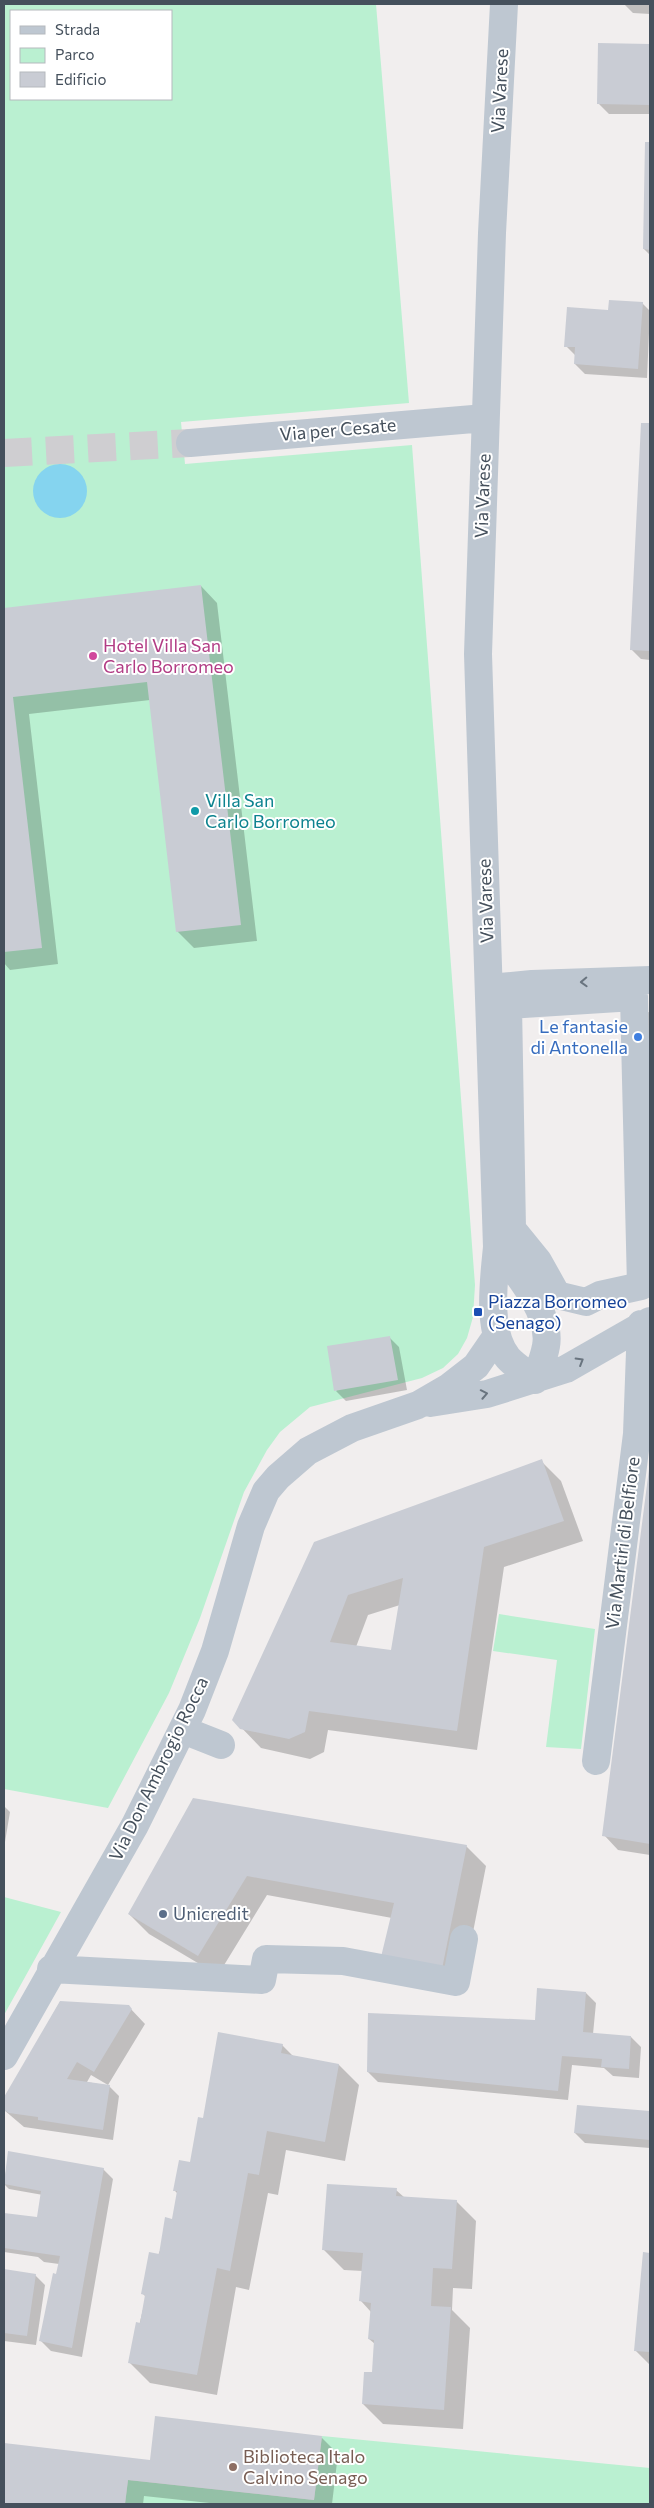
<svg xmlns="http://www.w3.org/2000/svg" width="654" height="2508" font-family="Commissioner,sans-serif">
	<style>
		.green { fill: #baf0d1; fill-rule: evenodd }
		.water { fill: #85d4ef }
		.shadow { fill: #0003; fill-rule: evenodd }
		.building { fill: #c9ccd4; fill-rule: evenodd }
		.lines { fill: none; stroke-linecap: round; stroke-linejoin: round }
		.minor-tunnel { stroke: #cfced1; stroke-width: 28; stroke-dasharray: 28 14; stroke-linecap: butt }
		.minor { stroke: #bec7d1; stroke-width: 28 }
		.oneway { stroke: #69747f }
		.hotel-dot { fill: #d1479c; stroke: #fff; stroke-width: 2 }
		.culture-dot { fill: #0f9aa8; stroke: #fff; stroke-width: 2 }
		.shop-dot { fill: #3f7fe0; stroke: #fff; stroke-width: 2 }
		.transit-dot { fill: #1a4fb4; stroke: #fff; stroke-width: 2 }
		.service-dot { fill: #5c6f8a; stroke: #fff; stroke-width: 2 }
		.education-dot { fill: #8d6e63; stroke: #fff; stroke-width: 2 }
		.labels { text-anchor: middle; stroke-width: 4; stroke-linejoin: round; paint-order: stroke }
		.street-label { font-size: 18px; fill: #45505c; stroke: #fff }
		.hotel-label { font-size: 18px; fill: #b23c85; stroke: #fff; text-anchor: start }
		.culture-label { font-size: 18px; fill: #0d838f; stroke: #fff; text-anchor: start }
		.shop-label { font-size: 18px; fill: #366cbe; stroke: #fff; text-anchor: end }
		.transit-label { font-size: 18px; fill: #164399; stroke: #fff; text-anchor: start }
		.service-label { font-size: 18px; fill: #4e5e75; stroke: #fff; text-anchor: start }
		.education-label { font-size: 18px; fill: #785e54; stroke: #fff; text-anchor: start }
	</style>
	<rect width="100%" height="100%" fill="#f1eeee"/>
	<path class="green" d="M4,4H376L409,403L181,422L185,464L412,445L475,1285L473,1317L467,1338L458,1354L443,1368L422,1378L310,1407L280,1432L267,1450L244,1492L200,1618L169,1693L108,1808L4,1789ZM11,11H171V99H11Z
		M499,1614L595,1629L581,1749L546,1747L557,1660L493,1651Z
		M4,1897L61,1912L4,2015Z
		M322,2436L650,2468V2504H125L128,2480L314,2500Z"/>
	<path class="water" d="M33 491a27 27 0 1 1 54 0a27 27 0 1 1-54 0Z"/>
	<path class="shadow" d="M624,4H650V14L633,13Z
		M599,45H650V114H609L599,104Z
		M646,143L650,144V255L644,249Z
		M642,303L650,311L647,378L585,374L575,364L576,356L566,346L609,311Z
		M642,424L650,425V660L641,659L631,649Z
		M201,586L217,603L257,941L194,948L177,931L150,700L29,714L58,964L10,970L4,963V609Z
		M650,1012V1215L636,1013Z
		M389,1337L399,1347L407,1390L346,1401L336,1391Z
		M541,1461L561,1481L583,1541L504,1567L477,1750L328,1730L324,1752L310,1759L261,1748L234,1720L315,1543ZM400,1605L392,1651L356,1647L368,1615Z
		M650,1470V1855L618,1850L604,1835Z
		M194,1799L466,1846L486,1866L462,1988L392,1918L267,1895L218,1975L149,1934L129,1914Z
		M4,1806L10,1812L4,1848Z
		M586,1993L596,2003L593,2034L631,2037L641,2047L639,2078L613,2076L604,2068L572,2065L568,2100L378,2082L368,2072L536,2021Z
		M60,2002L129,2007L145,2024L108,2085L91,2075L87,2082L109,2086L119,2096L113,2140L24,2127L4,2110V2100Z
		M282,2045L293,2056L339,2065L359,2085L345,2161L286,2150L278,2195L268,2193L249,2290L236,2287L217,2395L150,2383L130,2363L146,2297L142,2293L173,2220L178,2194L174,2190L191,2164L204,2119Z
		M578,2106L650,2112V2148L585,2143L575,2133Z
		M9,2152L103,2169L113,2179L82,2357L51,2351L41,2341L59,2264L44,2262L38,2257L4,2252V2214L38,2220L43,2195L9,2189L4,2184Z
		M396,2190L405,2198L456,2201L476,2221L472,2289L453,2288L452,2310L470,2328L463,2429L383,2424L363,2404L373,2374L375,2344L369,2339L371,2312L361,2301L363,2271L344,2270L324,2250Z
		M645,2254H650V2365L635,2350Z
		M4,2270L35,2275L45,2285L36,2345L4,2341Z
		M321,2437L338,2454L332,2504H219L144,2496L143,2504H4V2444L151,2462Z"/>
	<path class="building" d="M598,43L650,44V105L597,104Z
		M645,142H650V250L643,249Z
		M609,300L643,302L638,369L574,364L575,347H564L567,307L608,310Z
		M641,423H650V651L630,650Z
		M201,585L241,925L176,932L147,682L13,697L42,948L4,952V608Z
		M390,1336L398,1380L334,1391L327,1346Z
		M542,1459L564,1521L484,1547L457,1731L309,1711L305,1732L289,1739L240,1729L232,1720L314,1542ZM403,1578L391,1650L330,1642L348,1595Z
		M649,1469H650V1844L602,1836Z
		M193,1798L467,1845L442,1969L381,1957L394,1903L247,1876L198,1956L128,1914Z
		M537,1988L586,1992L583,2032L631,2036L629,2069L601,2067L602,2059L562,2056L558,2091L367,2072L368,2013L535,2020Z
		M60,2001L129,2005L132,2009L94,2072L77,2062L67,2079L110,2085L103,2130L38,2120V2117L9,2113L4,2110V2097Z
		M218,2032L283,2044L281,2053L339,2064L325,2142L267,2131L259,2175L248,2173L230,2271L217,2268L197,2375L128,2363L136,2322L140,2323L145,2295L141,2294L149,2252L159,2254L165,2217L172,2219L177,2191H173L179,2160L190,2162L198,2117L203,2118Z
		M577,2105L650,2111V2140L574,2133Z
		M8,2151L104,2168L72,2348L39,2341L53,2273L56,2274L60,2256L4,2248V2213L37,2217L41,2191L4,2184Z
		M327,2184L397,2188L396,2196L457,2200L452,2269L433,2268L431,2306L451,2307L444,2410L362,2404L364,2372H372L374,2340L368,2339L371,2303L359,2301L363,2253L322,2250Z
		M643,2252L650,2253V2352L634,2351Z
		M4,2269L36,2274L27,2336L4,2333Z
		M155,2416L322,2436L314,2500L128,2480L125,2504H4V2443L150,2460Z"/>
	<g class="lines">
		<path class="minor-tunnel" d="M4,453L190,443"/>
		<path class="minor" d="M504,4L492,233L478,654L497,1247C494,1279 486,1332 508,1358C515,1366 527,1373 535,1380
			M190,443L485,418
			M489,988L532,984L650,980
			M634,997L641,1286L600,1295L586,1302L557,1295L538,1261L512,1229L508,1005Z
			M497,1247C516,1272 552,1313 546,1346C544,1358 539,1369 535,1380
			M430,1403L487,1394L566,1369L650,1321
			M183,1730L221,1745
			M596,1761L637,1434L641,1324
			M51,1969L262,1980L266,1959L343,1961L456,1982L464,1939
			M4,2056L135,1825L192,1710L215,1651L251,1526L266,1491L278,1477L308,1451L352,1428L418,1405L449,1387L476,1366L496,1337"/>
	</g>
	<defs><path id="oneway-chevron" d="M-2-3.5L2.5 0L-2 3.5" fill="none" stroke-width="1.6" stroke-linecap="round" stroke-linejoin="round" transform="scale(1.25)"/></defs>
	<g class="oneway">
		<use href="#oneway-chevron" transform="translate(584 982) rotate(178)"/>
		<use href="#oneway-chevron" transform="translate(580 1361) rotate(-31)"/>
		<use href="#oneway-chevron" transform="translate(484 1394) rotate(-11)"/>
	</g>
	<circle class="hotel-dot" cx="93" cy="656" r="5"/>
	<circle class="culture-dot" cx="195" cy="811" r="5"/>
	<circle class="shop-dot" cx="638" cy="1037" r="5"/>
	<rect class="transit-dot" x="473" y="1307" width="10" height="10" rx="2.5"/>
	<circle class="service-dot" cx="163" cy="1914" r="5"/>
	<circle class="education-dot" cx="233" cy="2467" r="5"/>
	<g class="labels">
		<g class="street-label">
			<text transform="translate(500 91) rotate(-87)" y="6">Via Varese</text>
			<text transform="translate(338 430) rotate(-5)" y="6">Via per Cesate</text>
			<text transform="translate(483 496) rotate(-88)" y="6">Via Varese</text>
			<text transform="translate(486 901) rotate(-92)" y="6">Via Varese</text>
			<text transform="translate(623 1543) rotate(-83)" y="6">Via Martiri di Belfiore</text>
			<text transform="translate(159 1769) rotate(-64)" y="6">Via Don Ambrogio Rocca</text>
		</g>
		<g class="hotel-label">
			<text x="103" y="652">Hotel Villa San<tspan x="103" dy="21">Carlo Borromeo</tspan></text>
		</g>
		<g class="culture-label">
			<text x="205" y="807">Villa San<tspan x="205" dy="21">Carlo Borromeo</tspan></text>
		</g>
		<g class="shop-label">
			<text x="628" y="1033">Le fantasie<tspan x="628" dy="21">di Antonella</tspan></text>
		</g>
		<g class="transit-label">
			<text x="488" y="1308">Piazza Borromeo<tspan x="488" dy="21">(Senago)</tspan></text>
		</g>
		<g class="service-label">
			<text x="173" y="1920">Unicredit</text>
		</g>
		<g class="education-label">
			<text x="243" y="2463">Biblioteca Italo<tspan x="243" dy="21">Calvino Senago</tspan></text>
		</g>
	</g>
	<rect width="654" height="2508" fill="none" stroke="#45505c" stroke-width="10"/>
	<rect x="10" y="10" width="162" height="90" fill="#ffffff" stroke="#b5b9be"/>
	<rect x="20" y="26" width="25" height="8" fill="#bec7d1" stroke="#b5b9be"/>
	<text x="55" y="35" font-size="15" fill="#45505c">Strada</text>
	<rect x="20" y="48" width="25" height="15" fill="#baf0d1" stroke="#b5b9be"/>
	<text x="55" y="60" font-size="15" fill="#45505c">Parco</text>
	<rect x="20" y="72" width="25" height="15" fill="#c9ccd4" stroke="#b5b9be"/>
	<text x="55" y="85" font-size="15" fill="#45505c">Edificio</text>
</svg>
